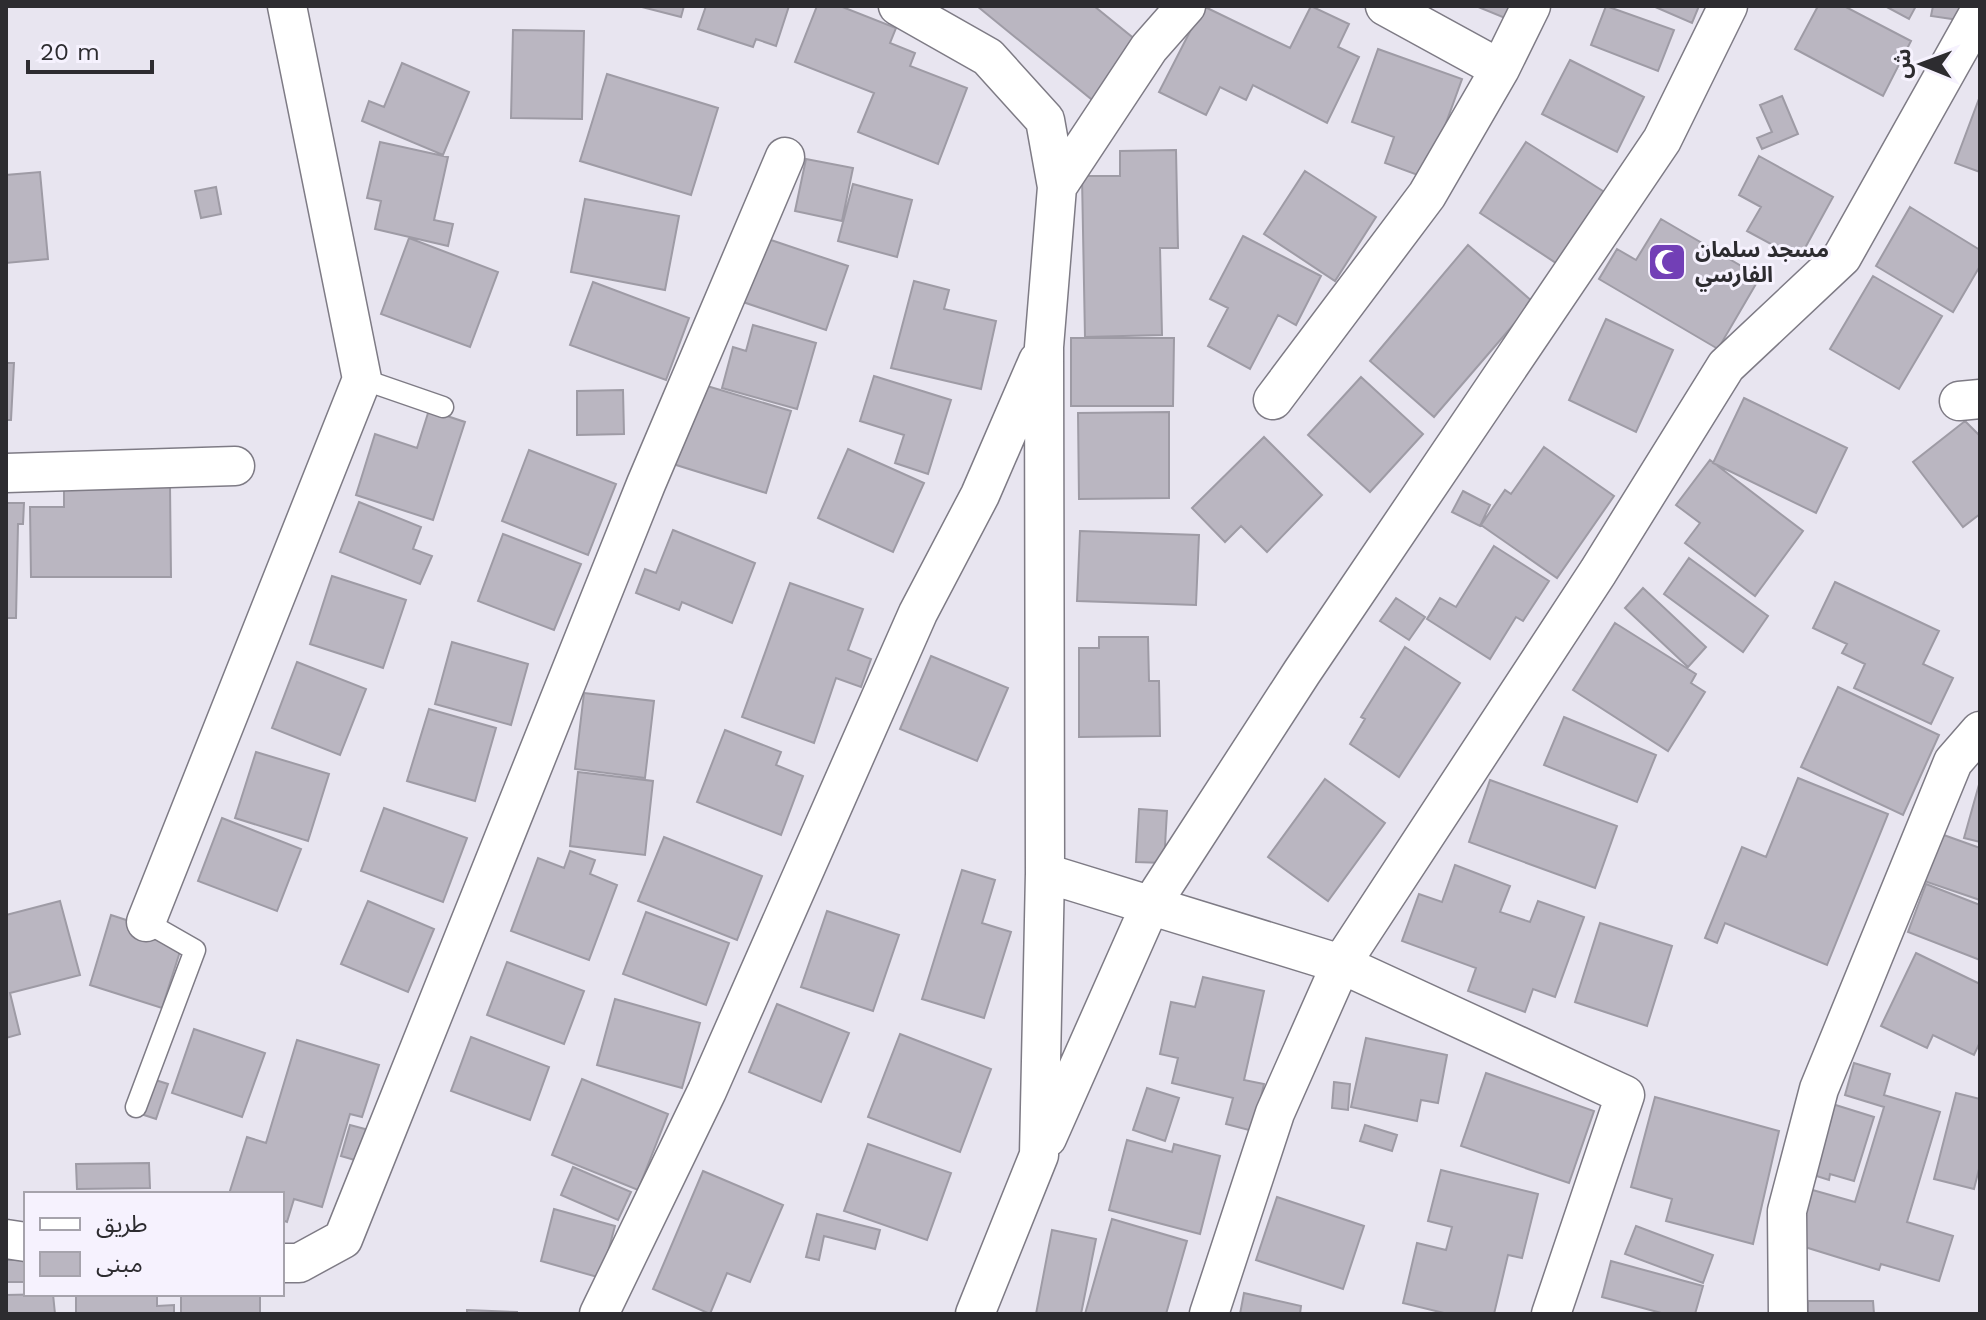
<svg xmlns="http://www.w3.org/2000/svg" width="1986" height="1320" font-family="'Work Sans','Noto Sans Arabic',sans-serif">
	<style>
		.building { fill: #bab6c1; stroke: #9e9ba5; stroke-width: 2 }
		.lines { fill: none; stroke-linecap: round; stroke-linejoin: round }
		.service-casing { stroke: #7e7b85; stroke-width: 23 }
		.minor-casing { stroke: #7e7b85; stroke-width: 41 }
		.service { stroke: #fff; stroke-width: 20 }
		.minor { stroke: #fff; stroke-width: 38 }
		.labels { text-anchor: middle; stroke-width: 6; stroke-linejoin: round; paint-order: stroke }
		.poi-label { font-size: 22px; font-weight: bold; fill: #2d2c30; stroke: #f6f2fe; text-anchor: start }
	</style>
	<rect width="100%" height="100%" fill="#e8e5f0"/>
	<path class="building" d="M638,6H684L681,17Z
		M706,6H789L776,46L756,39L753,47L698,29Z
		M817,6H840L896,28L890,43L915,53L910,66L967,88L938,164L858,132L874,93L795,62Z
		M977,6H1094L1142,45L1096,103Z
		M1203,6L1290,48L1311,6L1349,24L1338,47L1359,57L1327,123L1253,85L1246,100L1220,87L1206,115L1159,92Z
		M1476,6H1510L1505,18Z
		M1606,6L1674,30L1658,71L1591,45Z
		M1653,6H1699L1692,23Z
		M1818,6H1844L1911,41L1883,96L1795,49Z
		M1885,6H1916L1909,19Z
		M1933,6H1960L1959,20L1931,16Z
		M513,30L584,31L582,119L511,118Z
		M1378,49L1462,79L1426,178L1385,163L1394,137L1352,122Z
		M1570,60L1644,97L1617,152L1542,114Z
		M402,63L469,92L443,155L362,121L369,101L384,107Z
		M607,74L718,108L691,195L580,161Z
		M1782,96L1798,134L1762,149L1757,138L1772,132L1760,105Z
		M1980,96V172L1955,163Z
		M380,142L448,157L434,220L453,224L448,246L375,229L381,201L367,198Z
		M1526,142L1606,193L1559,265L1480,213Z
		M1176,150L1178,248H1160L1162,335L1085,337L1082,177L1078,176H1120V151Z
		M1759,156L1833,197L1799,259L1747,231L1761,207L1739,195Z
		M806,159L853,168L842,221L795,211Z
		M1305,171L1376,217L1335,281L1264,234Z
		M40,172L48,259L6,263V175Z
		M853,184L912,200L897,257L838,241Z
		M216,187L221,214L201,218L195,191Z
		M585,199L679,216L665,290L571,272Z
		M1910,207L1980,250V266L1953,312L1876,266Z
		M1661,219L1760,277L1718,349L1599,279L1617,249L1636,260Z
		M1243,236L1321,276L1296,325L1278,315L1250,369L1208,346L1228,308L1210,299Z
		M409,238L498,272L470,347L381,314Z
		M765,238L848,266L826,330L743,302Z
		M1468,245L1533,302L1434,417L1370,361Z
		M1873,276L1942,316L1899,389L1830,349Z
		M914,281L949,290L944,309L996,321L981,389L891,368Z
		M593,282L689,318L666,380L570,345Z
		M1606,319L1673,350L1636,432L1569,400Z
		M753,325L816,343L797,409L722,388L733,347L746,351Z
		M1071,338H1174L1173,406H1071Z
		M6,363H14L11,420H6Z
		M874,376L951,400L928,474L895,463L904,435L860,421Z
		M1361,377L1423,434L1370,492L1308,435Z
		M697,383L791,411L766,493L673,464Z
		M623,390L624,434L577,435V391Z
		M1744,398L1847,448L1816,513L1713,463Z
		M429,410L465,422L433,520L356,495L375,434L417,448Z
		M1169,412V498L1079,499L1078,413Z
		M1965,421L1980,436V514L1963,527L1913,462Z
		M1264,437L1322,495L1267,552L1241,526L1225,542L1192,508Z
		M1544,447L1614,496L1557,578L1481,525L1505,490L1511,494Z
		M848,449L924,483L893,552L818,518Z
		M529,450L616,484L588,555L502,521Z
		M1710,460L1803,531L1755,596L1685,543L1700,523L1676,505Z
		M170,486L171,577H31L30,507H64V487Z
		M1463,491L1490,505L1480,526L1452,512Z
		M359,502L421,527L413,549L432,556L420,584L340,552Z
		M6,503H24L23,524H18L16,618H6Z
		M673,530L755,563L732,623L682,602L679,610L636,593L645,569L656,573Z
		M1080,531L1199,535L1196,605L1077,601Z
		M503,534L581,564L554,630L478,601Z
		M1494,546L1549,581L1523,621L1516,617L1490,659L1427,619L1440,598L1456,607Z
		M1689,558L1768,616L1743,652L1664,594Z
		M332,576L406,600L383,668L310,644Z
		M1835,582L1939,631L1923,664L1953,678L1931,724L1854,688L1865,664L1842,653L1847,644L1813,628Z
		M790,583L863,609L848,650L871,659L861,687L836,678L814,743L742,717Z
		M1643,588L1706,647L1688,667L1625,608Z
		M1396,598L1425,617L1409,640L1380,621Z
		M1615,623L1696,674L1691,683L1705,692L1668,751L1573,690Z
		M1099,637H1148L1149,681H1159L1160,736L1079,737V648H1099Z
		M452,642L528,664L511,725L435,704Z
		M1405,647L1460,683L1399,777L1350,744L1365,719L1361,717Z
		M931,656L1008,688L977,761L900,729Z
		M297,662L366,689L340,755L272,728Z
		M1838,687L1939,735L1903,815L1801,767Z
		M584,693L654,701L645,778L575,769Z
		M429,709L496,728L475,801L407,781Z
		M1564,717L1656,755L1637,802L1544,765Z
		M725,730L781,752L776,765L803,776L781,835L697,802Z
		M256,752L329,774L308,841L235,818Z
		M578,772L653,781L645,855L570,846Z
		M1798,778L1888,814L1827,965L1725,923L1717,943L1705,938L1742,847L1766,857Z
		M1325,779L1385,823L1328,901L1268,857Z
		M1490,780L1617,826L1595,888L1469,842Z
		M1980,781V842L1964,838Z
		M384,808L467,838L443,902L361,871Z
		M1139,809L1167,811L1164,863L1136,862Z
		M222,818L301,849L277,911L198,881Z
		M1941,834L1980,848V900L1924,881Z
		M664,837L762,876L737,940L638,901Z
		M570,851L595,860L590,874L617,885L589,960L511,931L538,858L564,868Z
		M1455,865L1510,886L1500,912L1530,922L1538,901L1584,917L1555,997L1533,989L1525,1012L1468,991L1476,968L1402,941L1419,894L1442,902Z
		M962,870L995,880L982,923L1011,932L984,1018L922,999Z
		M1926,884L1980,905V960L1908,932Z
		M60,901L80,975L10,993L20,1034L6,1038V915Z
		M368,901L434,929L408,992L341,964Z
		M827,911L899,935L873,1011L801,987Z
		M646,912L729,943L706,1005L623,974Z
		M111,915L184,939L162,1008L90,985Z
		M1600,923L1672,946L1647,1026L1575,1002Z
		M1916,953L1980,984V1042L1974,1055L1933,1035L1927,1048L1881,1026Z
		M507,962L584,991L564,1044L487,1015Z
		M1203,977L1264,991L1244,1080L1264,1084L1253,1131L1226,1124L1233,1098L1172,1083L1178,1058L1160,1054L1171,1002L1195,1007Z
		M615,999L700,1023L682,1088L597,1065Z
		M777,1004L849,1033L821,1102L749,1072Z
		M194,1029L265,1053L242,1117L172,1093Z
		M900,1034L991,1069L960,1152L868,1117Z
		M471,1037L549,1067L530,1120L451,1091Z
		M1366,1038L1447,1055L1438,1103L1421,1100L1417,1121L1351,1107Z
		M297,1040L379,1065L362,1117L350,1114L322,1207L294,1199L287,1222L282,1220V1194H229L247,1137L266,1143Z
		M1854,1063L1890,1074L1884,1095L1940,1112L1907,1222L1953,1236L1939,1281L1881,1264L1879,1270L1792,1243L1809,1189L1855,1202L1884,1107L1845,1095Z
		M1486,1073L1594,1111L1569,1183L1461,1146Z
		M146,1077L168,1084L156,1119L135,1112Z
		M582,1079L668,1114L638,1190L552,1155Z
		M1334,1082L1350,1084L1348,1110L1332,1108Z
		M1147,1088L1179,1098L1165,1141L1133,1130Z
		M1956,1093L1980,1099V1165L1974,1189L1934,1179Z
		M1655,1097L1779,1131L1753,1244L1666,1221L1672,1199L1631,1187Z
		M1826,1102L1874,1117L1854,1181L1830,1174L1829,1180L1804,1172Z
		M350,1125L380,1133L372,1165L341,1156Z
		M1365,1125L1397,1135L1392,1151L1360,1141Z
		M1127,1140L1172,1152L1174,1144L1220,1156L1200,1234L1109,1210Z
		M868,1144L951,1173L927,1240L844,1211Z
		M149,1163L150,1188L77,1189L76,1164Z
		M573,1167L631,1192L618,1220L561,1195Z
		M1441,1170L1538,1194L1522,1258L1508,1255L1494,1314H1448L1403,1303L1417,1243L1446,1250L1452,1227L1428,1221Z
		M703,1171L783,1205L750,1282L727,1273L710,1314L653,1289Z
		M1277,1197L1364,1226L1343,1289L1256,1260Z
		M554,1209L615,1226L601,1278L541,1261Z
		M817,1214L880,1230L875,1249L824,1236L819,1260L806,1257Z
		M1112,1219L1187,1241L1166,1314H1085Z
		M1636,1226L1713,1255L1703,1283L1625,1254Z
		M1052,1230L1096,1239L1081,1314H1036Z
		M6,1260H26V1282H6Z
		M1611,1261L1703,1286L1695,1314H1665L1602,1297Z
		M1244,1293L1301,1306L1300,1314H1240Z
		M53,1294L55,1314H6V1295Z
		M76,1294H157V1306L174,1305V1314H76Z
		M181,1294H260V1314H181Z
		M1808,1301H1873L1874,1314H1808Z
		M467,1310L517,1312V1314H467Z"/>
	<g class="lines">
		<defs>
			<path id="service" d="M362,379L443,407
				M136,1107L195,950L146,922"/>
			<path id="minor" d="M898,6L988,57L1045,120L1057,187L1044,347L1045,873L1039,1155L975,1314
				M1385,6L1500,69
				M1057,187L1149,48L1186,6
				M1273,400L1427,195L1500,69L1531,6
				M1959,401L1980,399
				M6,473L235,466
				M1045,873L1341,964L1625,1095L1551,1314
				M146,922L362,379L287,6
				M1047,1138L1149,908L1302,672L1662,140L1728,6
				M6,1239L26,1242
				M282,1263H299L343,1239L646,484L785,157
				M599,1314L707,1091L918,613L980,495L1038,361
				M1209,1314L1275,1113L1341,964L1598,572L1726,366L1842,257L1980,11
				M1788,1314L1787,1211L1819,1089L1953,762L1980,731"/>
		</defs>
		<use href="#service" class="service-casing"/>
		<use href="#minor" class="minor-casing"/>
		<use href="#service" class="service"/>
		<use href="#minor" class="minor"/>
	</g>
	<defs>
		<symbol id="mosque-square" viewBox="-11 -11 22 22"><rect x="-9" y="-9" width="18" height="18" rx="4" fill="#723fb6" stroke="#f6f2fe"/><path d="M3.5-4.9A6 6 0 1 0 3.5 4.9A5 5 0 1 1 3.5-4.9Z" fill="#fff"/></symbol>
	</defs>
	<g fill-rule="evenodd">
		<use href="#mosque-square" x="1645" y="240" width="44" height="44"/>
	</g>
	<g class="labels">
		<g class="poi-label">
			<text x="1695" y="257">مسجد سلمان<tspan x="1695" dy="25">الفارسي</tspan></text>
		</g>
	</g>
	<rect width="1986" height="1320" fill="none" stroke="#2d2c30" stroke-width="16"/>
	<rect x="24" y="1192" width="260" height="104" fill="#f6f2fe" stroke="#a6a3ac" stroke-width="2"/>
	<rect x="40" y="1218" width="40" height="12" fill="#ffffff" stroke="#a6a3ac" stroke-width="2"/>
	<text x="96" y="1232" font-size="24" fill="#2d2c30">طريق</text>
	<rect x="40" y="1252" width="40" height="24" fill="#bab6c1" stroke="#a6a3ac" stroke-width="2"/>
	<text x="96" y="1272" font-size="24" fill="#2d2c30">مبنى</text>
	<g transform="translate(1922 64) rotate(271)" stroke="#f6f2fe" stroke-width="6" paint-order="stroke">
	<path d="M0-6L14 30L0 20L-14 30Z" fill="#2d2c30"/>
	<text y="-12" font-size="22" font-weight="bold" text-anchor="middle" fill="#2d2c30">ش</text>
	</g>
	<path d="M28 60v12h124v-12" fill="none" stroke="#2d2c30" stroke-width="4"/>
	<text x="40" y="60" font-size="24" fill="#2d2c30" stroke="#f6f2fe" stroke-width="6" paint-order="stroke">20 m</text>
</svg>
